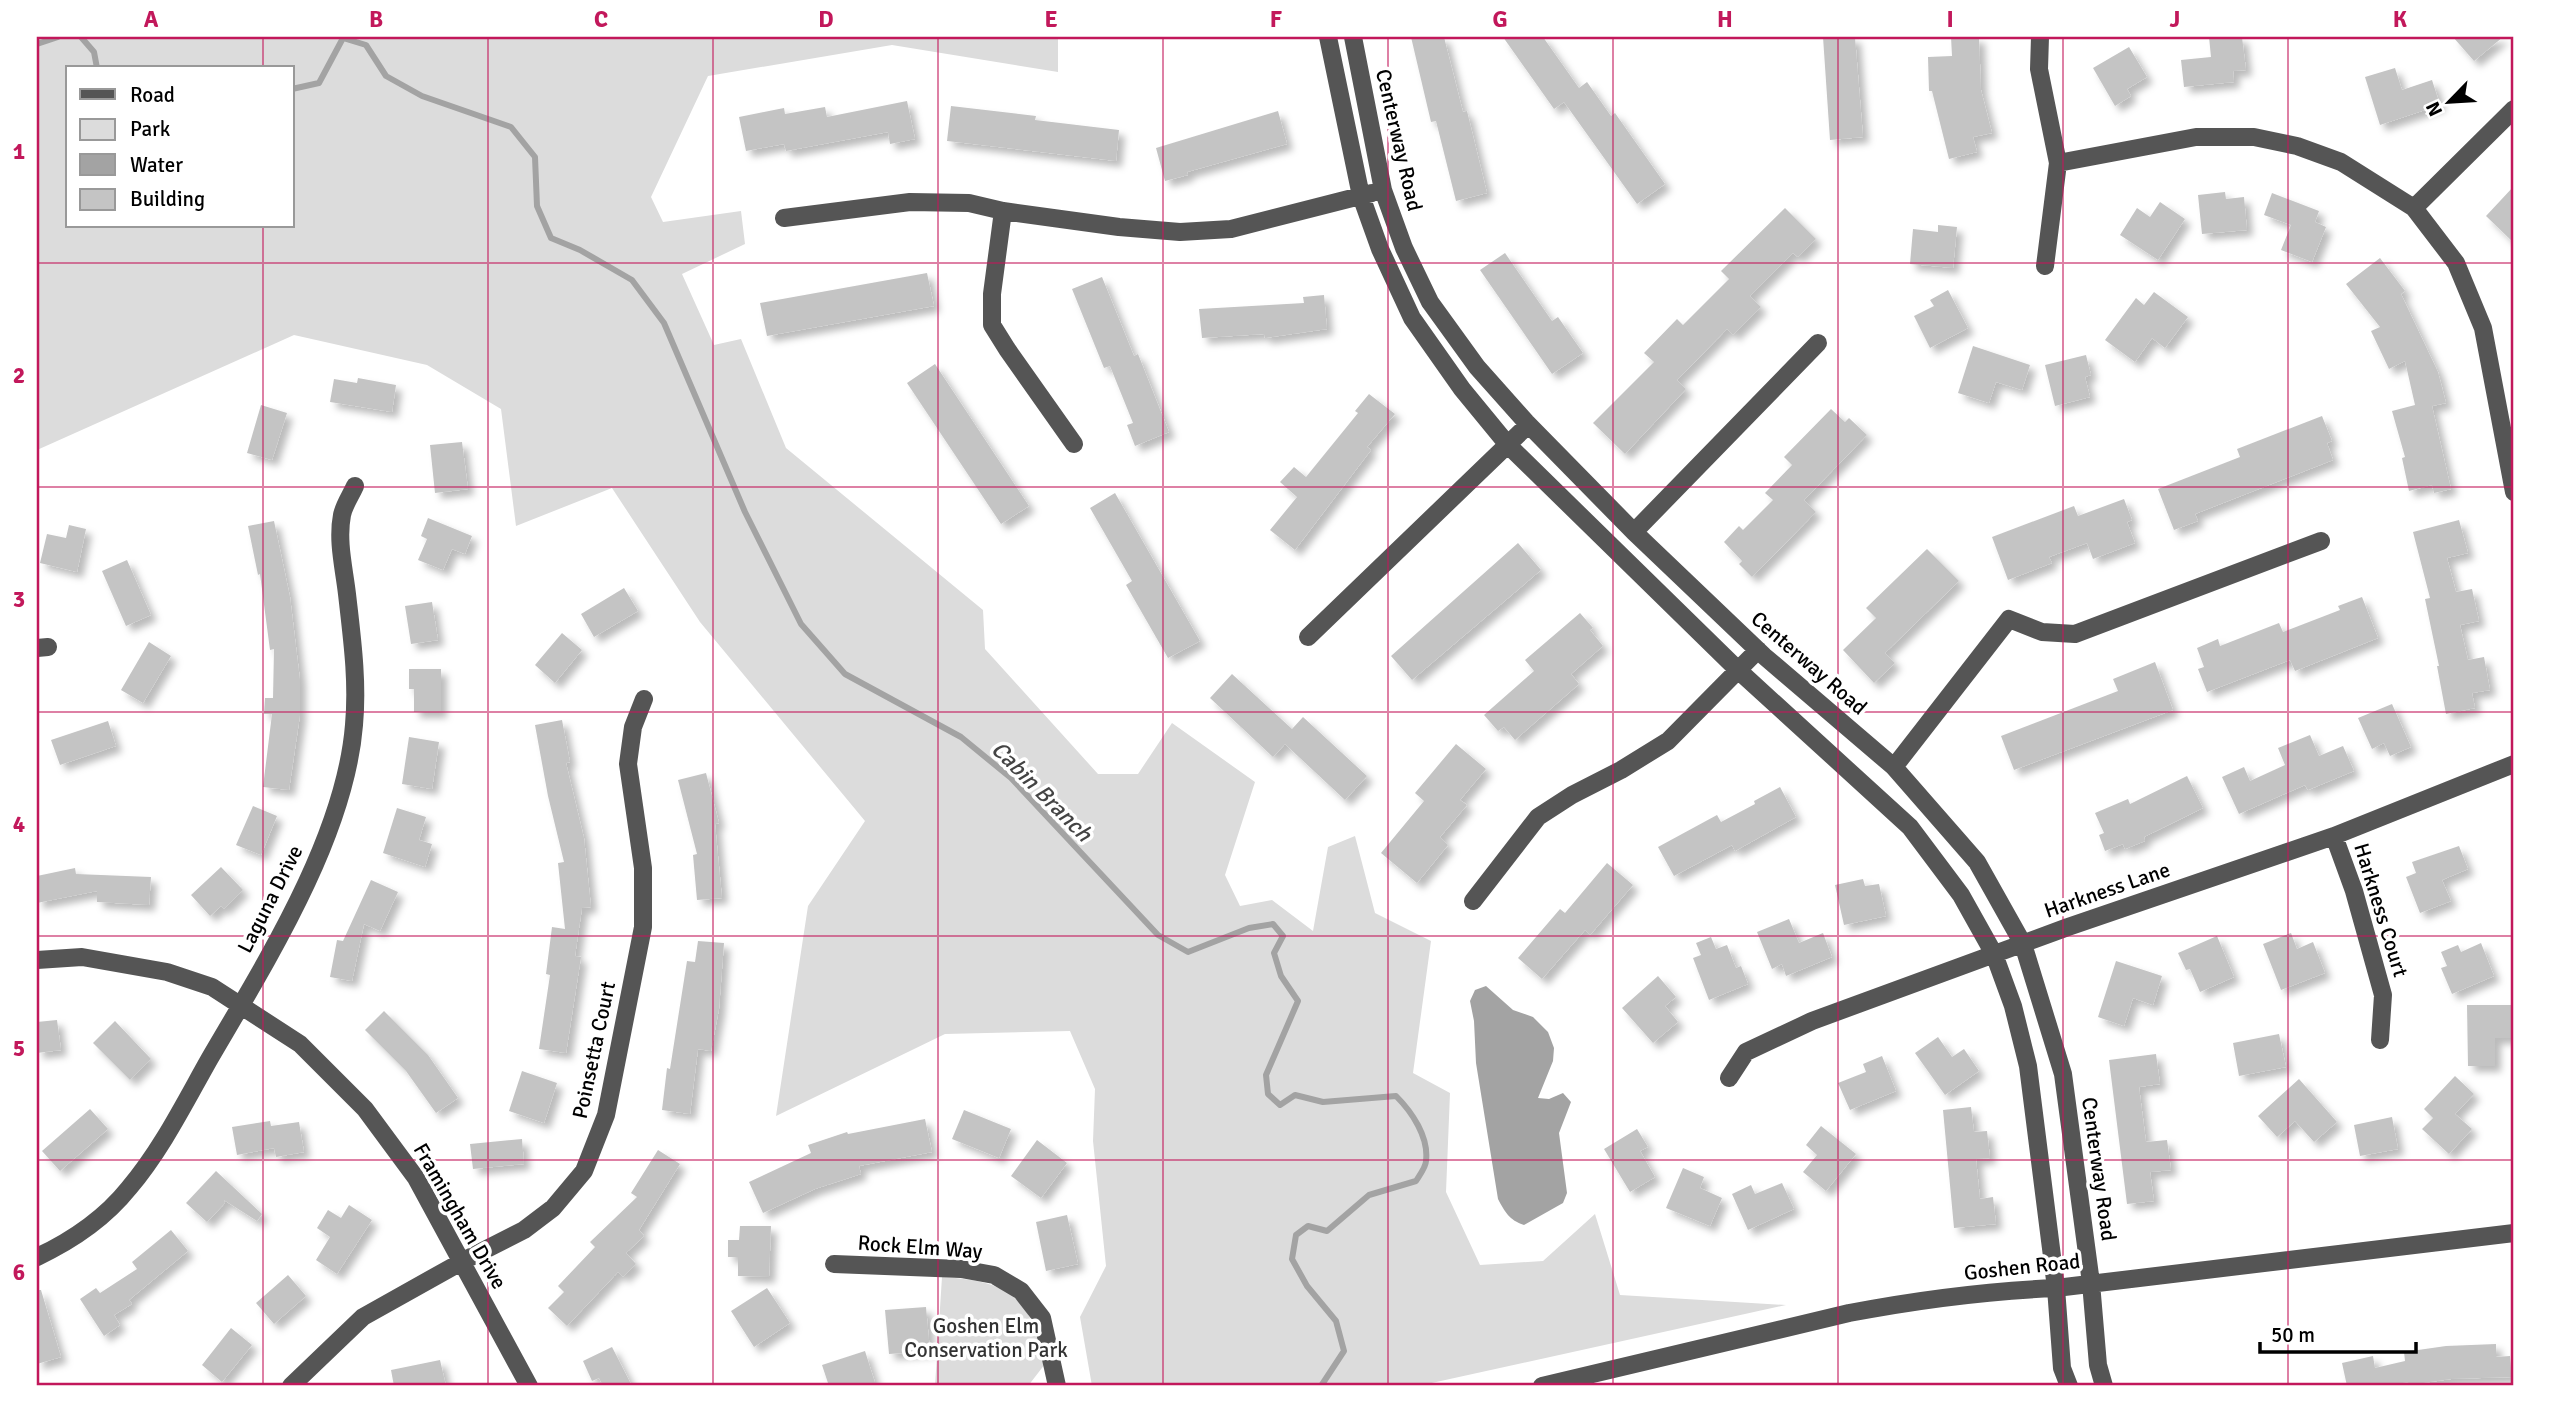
<svg xmlns="http://www.w3.org/2000/svg" width="2551" height="1423" font-family="Signika,sans-serif">
	<style>
		.green { fill: #dcdcdc; fill-rule: evenodd }
		.water { fill: #a3a3a3 }
		.lines { fill: none; stroke-linecap: round; stroke-linejoin: round }
		.stream { stroke: #a3a3a3; stroke-width: 6 }
		.building { fill: #c4c4c4; filter: url(#shadow) }
		.minor { stroke: #555; stroke-width: 18 }
		.grid { fill: none; stroke: #c2185b; stroke-width: 2; stroke-opacity: 0.55 }
		.labels { text-anchor: middle; stroke-width: 7; stroke-linejoin: round; paint-order: stroke }
		.street-label { font-size: 21px; fill: #000; stroke: #fff }
		.park-label { font-size: 21px; fill: #333; stroke: #fff }
		.water-label { font-size: 23px; font-style: italic; fill: #444; stroke: #fff }
		.neatline { fill: none; stroke: #c2185b; stroke-width: 2.5 }
		.grid-label { font-size: 23px; text-anchor: middle; font-weight: bold; fill: #c2185b }
	</style>
	<defs>
		<filter id="shadow"><feDropShadow dx="6" dy="6" stdDeviation="3.5" flood-color="#0004"/></filter>
	</defs>
	<rect width="100%" height="100%" fill="#fff"/>
	<path class="green" d="M37,37H1058V72L892,45L708,76L651,197L663,222L741,211L745,244L682,274L714,345L741,339L786,448L983,610L985,649L1098,774H1138L1172,723L1255,782L1225,875L1240,906L1272,900L1313,931L1328,847L1355,836L1375,913L1431,941L1413,1073L1450,1093L1446,1192L1480,1265L1543,1261L1595,1214L1620,1295L1786,1305L1418,1386H1092L1080,1317L1106,1266L1093,1141L1095,1089L1070,1031L945,1034L776,1116L808,906L865,821L700,622L612,488L516,526L501,409L427,365L294,335L37,450ZM68,68H292V226H68Z
		M942,1277C1009,1281 1031,1297 1045,1364L1028,1386H935Z"/>
	<path class="water" d="M1486,986L1513,1010L1533,1017L1548,1032L1554,1048L1553,1061L1538,1098L1549,1099L1563,1093L1571,1102L1559,1133L1567,1193L1563,1203L1524,1225C1509,1220 1505,1212 1498,1199L1476,1063L1474,1021L1470,1001L1475,990Z"/>
	<g class="lines">
		<path class="stream" d="M81,37L94,52L97,68
			M37,44L58,37
			M292,89L319,83L343,38L366,45L386,76L422,96L511,127L535,157L537,206L551,238L580,250L632,280L664,323L745,512L801,624L845,674L961,737L1011,778L1158,935L1188,952L1249,928L1273,924L1283,936L1274,953L1281,976L1298,1001L1266,1075L1268,1094L1280,1105L1295,1095L1323,1102L1396,1096C1412,1112 1429,1137 1426,1161C1426,1167 1419,1176 1416,1181L1369,1195L1327,1231L1308,1226L1296,1235L1292,1259L1307,1286L1336,1321L1344,1351L1321,1386"/>
	</g>
	<path class="building" d="M1411,37H1444L1463,112L1467,111L1487,193L1456,201L1436,121L1431,122Z
		M1503,37H1543L1579,88L1587,82L1611,116L1615,113L1665,184L1637,204L1564,102L1554,109Z
		M1823,37H1855L1863,137L1830,140Z
		M1951,37H1979L1981,90L1992,133L1973,137L1977,152L1949,159L1932,91H1929L1928,57L1952,56Z
		M2209,37H2242L2246,70L2233,71L2234,82L2184,87L2181,60L2211,57Z
		M2453,37H2503L2474,61Z
		M2129,47L2147,77L2127,89L2131,96L2115,106L2093,68Z
		M2395,68L2402,90L2432,80L2440,105L2380,125L2365,77Z
		M907,101L915,139L890,144L888,132L786,151L784,144L746,151L739,117L784,108L785,114L825,107L827,117Z
		M951,106L1036,116L1035,120L1119,130L1116,161L947,141Z
		M1278,111L1287,144L1187,172L1188,175L1165,181L1156,148Z
		M2514,186V243L2486,216Z
		M2225,192L2226,199L2244,197L2247,230L2202,234L2198,195Z
		M2272,193L2319,211L2315,222L2326,227L2312,262L2281,250L2291,225L2264,215Z
		M2160,202L2185,219L2158,260L2120,235L2137,208L2150,217Z
		M1785,208L1816,239L1798,257L1793,253L1750,296L1761,307L1733,335L1727,329L1677,380L1686,389L1625,454L1593,423L1654,362L1644,353L1677,319L1683,325L1729,279L1721,271Z
		M1938,225L1957,227L1953,268L1910,264L1913,229L1938,232Z
		M1505,253L1552,321L1558,317L1583,353L1552,374L1480,270Z
		M2380,258L2405,291L2401,294L2438,372L2446,403L2432,406L2451,489L2434,493L2432,485L2409,491L2402,458L2405,457L2392,411L2415,405L2405,361L2389,369L2371,331L2380,327L2346,284Z
		M927,273L934,306L767,336L760,303Z
		M1102,277L1134,356L1138,354L1169,432L1135,446L1127,425L1133,423L1110,366L1104,368L1072,289Z
		M1948,290L1968,328L1930,348L1914,316L1934,306L1930,300Z
		M2154,292L2188,317L2165,348L2152,338L2135,362L2105,340L2136,298L2144,305Z
		M1324,295L1327,329L1265,338L1264,334L1202,338L1199,309L1304,303L1303,297Z
		M1973,346L2030,365L2022,390L1996,382L1989,403L1958,393Z
		M2086,355L2091,375L2085,377L2090,397L2055,406L2045,365Z
		M935,364L1029,506L1001,524L907,383Z
		M358,378L396,385L392,412L330,402L334,379L357,383Z
		M1369,394L1395,414L1367,447L1371,450L1295,550L1270,530L1297,497L1280,482L1294,467L1306,477L1358,413L1355,411Z
		M261,405L287,413L272,460L247,453Z
		M1831,409L1845,422L1849,418L1867,435L1804,500L1816,512L1752,577L1739,564L1742,561L1724,542L1739,526L1743,530L1773,500L1765,493L1792,465L1784,457Z
		M2322,416L2332,441L2327,443L2333,460L2195,514L2198,521L2174,530L2158,489L2240,457L2237,449Z
		M462,442L468,489L435,493L430,445Z
		M1115,493L1200,641L1168,658L1126,585L1132,581L1090,508Z
		M2124,499L2132,520L2127,522L2135,543L2093,559L2087,543L2049,557L2052,563L2008,580L1992,537L2074,506L2078,516Z
		M428,518L472,536L465,554L452,549L443,570L418,560L427,539L421,536Z
		M2459,520L2468,553L2447,558L2456,592L2472,589L2479,621L2460,625L2468,660L2484,657L2490,690L2472,693L2475,708L2446,714L2437,666H2439L2425,599L2430,598L2413,532Z
		M274,521L290,597L300,680V715L289,790L263,787L272,714H264L265,698H273L274,649L270,650L260,574L258,575L248,526Z
		M69,525L86,529L77,572L40,563L47,534L66,538Z
		M1518,543L1541,570L1412,680L1391,656Z
		M1927,549L1959,581L1885,653L1895,663L1874,683L1843,650L1876,618L1866,608Z
		M127,560L151,615L126,626L102,571Z
		M624,588L638,611L594,637L581,614Z
		M2362,597L2378,638L2295,671L2290,660L2207,692L2198,669L2204,667L2197,648L2218,639L2220,646L2279,623L2283,632L2340,610L2338,606Z
		M432,602L438,640L411,644L405,606Z
		M1580,613L1593,628L1590,630L1603,646L1571,674L1579,684L1515,740L1504,727L1498,731L1484,715L1534,671L1525,660Z
		M562,633L582,650L555,683L535,665Z
		M149,642L171,656L143,703L121,690Z
		M2155,662L2173,710L2014,770L2001,736L2118,691L2113,679Z
		M409,669H441V712H414V689H409Z
		M1232,674L1292,729L1303,717L1367,776L1345,800L1285,744L1273,757L1210,698Z
		M2392,704L2411,747L2390,756L2384,743L2372,749L2358,718Z
		M562,720L570,762L566,763L584,838L591,907L582,908L575,956L581,957L566,1053L539,1049L550,975L546,974L552,927L565,929L558,863L564,862L548,796L535,725Z
		M108,721L116,746L60,765L51,740Z
		M2310,735L2319,756L2343,746L2354,771L2308,790L2305,785L2239,814L2222,777L2244,767L2250,781L2285,765L2278,748Z
		M409,737L439,742L432,789L402,784Z
		M1456,744L1486,769L1460,800L1467,805L1440,837L1448,845L1417,883L1381,853L1424,801L1415,793Z
		M706,773L719,823L715,824L722,898L697,900L693,855L697,854L678,780Z
		M2187,776L2203,808L2144,837L2145,841L2125,849L2123,844L2105,851L2099,835L2104,833L2095,813L2128,799L2130,804Z
		M1780,787L1796,817L1735,851L1732,845L1674,876L1658,847L1717,815L1721,822L1755,804L1754,801Z
		M253,806L277,816L261,855L236,845Z
		M397,808L426,817L419,840L432,844L425,867L383,853Z
		M2459,846L2468,869L2442,880L2451,901L2420,913L2406,877L2416,873L2412,862Z
		M1607,863L1633,885L1590,935L1585,930L1542,979L1518,958L1560,909L1565,913Z
		M221,867L243,890L224,909L221,906L210,916L191,895Z
		M75,868L76,874L151,877L149,905L97,902V891L37,903V876Z
		M1863,879L1865,886L1879,884L1886,916L1844,925L1835,885Z
		M371,880L398,892L380,931L364,924L352,981L330,977L337,940L343,941Z
		M1789,919L1799,943L1823,933L1832,957L1786,976L1782,964L1772,969L1757,932Z
		M2291,933L2297,949L2313,942L2325,973L2281,990L2263,944Z
		M2217,936L2234,977L2200,992L2190,969L2186,970L2178,953Z
		M1711,937L1716,949L1727,945L1736,968L1741,966L1748,984L1709,1000L1693,958L1701,955L1696,943Z
		M698,941L724,943L719,1009L711,1051L698,1049L690,1114L662,1110L667,1068L670,1069L687,961L695,962Z
		M2481,943L2494,976L2452,994L2441,968L2447,966L2441,952L2458,945L2461,952Z
		M2116,961L2162,976L2153,1005L2133,998L2124,1026L2098,1017Z
		M1658,976L1676,997L1665,1006L1678,1022L1653,1043L1622,1008Z
		M2467,1005H2514V1038H2495V1066H2468Z
		M384,1011L428,1055L458,1098L436,1113L406,1071L365,1030Z
		M57,1020L61,1050L37,1053V1022Z
		M115,1021L151,1059L130,1080L93,1043Z
		M2279,1034L2286,1067L2239,1076L2233,1043Z
		M1938,1037L1952,1057L1964,1049L1979,1071L1945,1095L1915,1053Z
		M2156,1054L2160,1084L2139,1087L2146,1142L2167,1140L2171,1170L2150,1172L2154,1201L2127,1204L2109,1060Z
		M1882,1056L1896,1091L1850,1110L1838,1083L1866,1072L1863,1064Z
		M522,1071L557,1083L544,1123L509,1111Z
		M2455,1076L2474,1094L2455,1114L2472,1129L2449,1154L2422,1129L2433,1118L2424,1109Z
		M2299,1079L2337,1122L2314,1142L2295,1121L2277,1137L2258,1116Z
		M1971,1107L1974,1132L1987,1131L1990,1158L1976,1159L1980,1199L1993,1197L1996,1224L1954,1228L1943,1110Z
		M90,1109L108,1129L60,1171L42,1151Z
		M964,1110L1011,1129L999,1158L952,1139Z
		M2392,1117L2398,1149L2360,1156L2354,1125Z
		M925,1119L932,1152L859,1166L861,1174L815,1189L763,1213L749,1182L811,1153L808,1145L847,1132L848,1134Z
		M270,1121L271,1126L299,1122L304,1152L276,1157L274,1148L237,1155L232,1127Z
		M1821,1126L1856,1154L1826,1191L1803,1172L1817,1155L1806,1145Z
		M1637,1129L1648,1147L1640,1151L1655,1177L1630,1192L1604,1149Z
		M522,1139L524,1164L473,1169L470,1144Z
		M1037,1140L1067,1163L1041,1198L1011,1176Z
		M658,1150L680,1164L639,1230L644,1236L626,1253L636,1264L623,1277L618,1272L567,1326L548,1308L564,1292L558,1286L595,1247L590,1242L637,1197L631,1193Z
		M1683,1168L1704,1177L1700,1188L1722,1198L1710,1226L1666,1208Z
		M216,1171L262,1214L257,1221L224,1200L225,1203L207,1222L186,1203Z
		M1782,1183L1794,1209L1748,1230L1732,1194L1751,1185L1755,1194Z
		M349,1205L372,1220L337,1274L316,1260L330,1237L317,1228L328,1210L341,1218Z
		M1067,1215L1078,1264L1046,1271L1036,1222Z
		M740,1226H771L769,1277L738,1276V1257H728V1240H739Z
		M171,1230L188,1251L129,1300L132,1304L114,1315L120,1325L104,1336L80,1299L96,1288L100,1293L137,1269L132,1262Z
		M288,1275L306,1296L274,1324L256,1303Z
		M767,1288L790,1323L754,1347L731,1311Z
		M37,1290H41L61,1357L37,1364Z
		M926,1307L930,1351L889,1354L885,1310Z
		M231,1328L252,1345L222,1382L202,1365Z
		M2496,1344V1357L2510,1356L2511,1377L2451,1379L2409,1385L2408,1382L2387,1386H2347L2342,1363L2373,1356L2375,1368L2405,1361L2404,1352L2446,1346Z
		M612,1347L632,1386H603L599,1378L592,1381L583,1361Z
		M865,1351L876,1386H829L822,1365Z
		M440,1360L446,1386H394L391,1370Z"/>
	<g class="lines">
		<path class="minor" d="M1328,37L1361,196L1380,249L1412,318L1462,389L1508,445L1738,670L1910,827L1961,895L1994,954L2013,1006L2028,1066L2056,1288L2062,1368L2069,1386
			M1353,37L1383,190L1404,248L1430,302L1477,367L1526,422L1634,532L1764,656L1894,767L1977,862L2023,944L2063,1074L2091,1283L2098,1365L2104,1386
			M2040,37L2039,69L2058,163L2045,266
			M2058,163L2196,137H2254L2297,146L2341,162L2414,208L2456,263L2483,328L2514,492
			M2414,208L2514,109
			M1003,211L992,294V325L1007,349L1074,444
			M784,218L910,202L969,203L1003,211L1119,227L1180,232L1231,229L1372,193
			M1634,532L1818,343
			M1308,637L1528,425
			M37,648L48,647
			M1894,767L2009,619L2042,632L2075,634L2321,541
			M2334,836L2354,891L2383,995L2380,1040
			M1473,901L1538,817L1572,795L1621,770L1668,741L1758,650
			M37,960L82,957L167,972L212,987L300,1044L365,1109L416,1178L529,1386
			M1729,1078L1746,1052L1812,1021L2068,927L2334,836L2514,764
			M37,1257C71,1241 105,1218 129,1188C162,1149 185,1102 210,1058C266,962 345,837 354,725C358,681 352,638 347,594C344,568 337,541 342,515C344,505 351,495 355,486
			M834,1264L961,1269L994,1275L1021,1291L1042,1318L1057,1386
			M291,1386L363,1317L463,1261L524,1230L553,1208L584,1171L606,1115L643,927V868L628,764L633,727L644,699
			M1542,1386L1849,1313C1917,1300 1986,1291 2056,1288L2514,1233"/>
	</g>
	<path class="grid" d="M263,37V68M488,37V1386M713,37V1386M938,37V1386M1163,37V1386M1388,37V1386M1613,37V1386M1838,37V1386M2063,37V1386M2288,37V1386M263,226V1386M37,263H2514M37,487H2514M37,712H2514M37,936H2514M37,1160H2514"/>
	<g class="labels">
		<g class="street-label">
			<text transform="translate(1399 140) rotate(77)" y="7">Centerway Road</text>
			<text transform="translate(1809 663) rotate(41)" y="7">Centerway Road</text>
			<text transform="translate(2107 890) rotate(-19)" y="7">Harkness Lane</text>
			<text transform="translate(270 899) rotate(-63)" y="7">Laguna Drive</text>
			<text transform="translate(2381 910) rotate(73)" y="7">Harkness Court</text>
			<text transform="translate(594 1050) rotate(-78)" y="7">Poinsetta Court</text>
			<text transform="translate(2099 1169) rotate(82)" y="7">Centerway Road</text>
			<text transform="translate(460 1216) rotate(60)" y="7">Framingham Drive</text>
			<text transform="translate(920 1247) rotate(4)" y="7">Rock Elm Way</text>
			<text transform="translate(2022 1267) rotate(-6)" y="7">Goshen Road</text>
		</g>
		<g class="park-label">
			<text x="986" y="1333">Goshen Elm<tspan x="986" dy="24">Conservation Park</tspan></text>
		</g>
		<g class="water-label">
			<text transform="translate(1042 791) rotate(45)" y="8">Cabin Branch</text>
		</g>
	</g>
	<rect width="2551" height="1423" fill="none" stroke="#ffffff" stroke-width="77"/>
	<rect x="66" y="66" width="228" height="161" fill="#ffffff" stroke="#999999" stroke-width="2"/>
	<rect x="80" y="89" width="35" height="10" fill="#555555" stroke="#999999" stroke-width="2"/>
	<text x="130" y="102" font-size="21" fill="#000000">Road</text>
	<rect x="80" y="119" width="35" height="21" fill="#dcdcdc" stroke="#999999" stroke-width="2"/>
	<text x="130" y="136" font-size="21" fill="#000000">Park</text>
	<rect x="80" y="154" width="35" height="21" fill="#a3a3a3" stroke="#999999" stroke-width="2"/>
	<text x="130" y="172" font-size="21" fill="#000000">Water</text>
	<rect x="80" y="189" width="35" height="21" fill="#c4c4c4" stroke="#999999" stroke-width="2"/>
	<text x="130" y="206" font-size="21" fill="#000000">Building</text>
	<g transform="translate(2449 102) rotate(245)" stroke="#ffffff" stroke-width="5" paint-order="stroke">
	<path d="M0-5L12 26L0 18L-12 26Z" fill="#000000"/>
	<text y="-10" font-size="19" font-weight="bold" text-anchor="middle" fill="#000000">N</text>
	</g>
	<path d="M2260 1342v10h156v-10" fill="none" stroke="#000000" stroke-width="3.5"/>
	<text x="2271" y="1342" font-size="21" fill="#000000" stroke="#ffffff" stroke-width="5" paint-order="stroke">50 m</text>
	<rect x="38" y="38" width="2474" height="1346" class="neatline"/>
	<g class="grid-label">
		<text x="151" y="27">A</text>
		<text x="376" y="27">B</text>
		<text x="601" y="27">C</text>
		<text x="826" y="27">D</text>
		<text x="1051" y="27">E</text>
		<text x="1276" y="27">F</text>
		<text x="1500" y="27">G</text>
		<text x="1725" y="27">H</text>
		<text x="1950" y="27">I</text>
		<text x="2175" y="27">J</text>
		<text x="2400" y="27">K</text>
		<text x="19" y="159">1</text>
		<text x="19" y="383">2</text>
		<text x="19" y="607">3</text>
		<text x="19" y="832">4</text>
		<text x="19" y="1056">5</text>
		<text x="19" y="1280">6</text>
	</g>
</svg>
